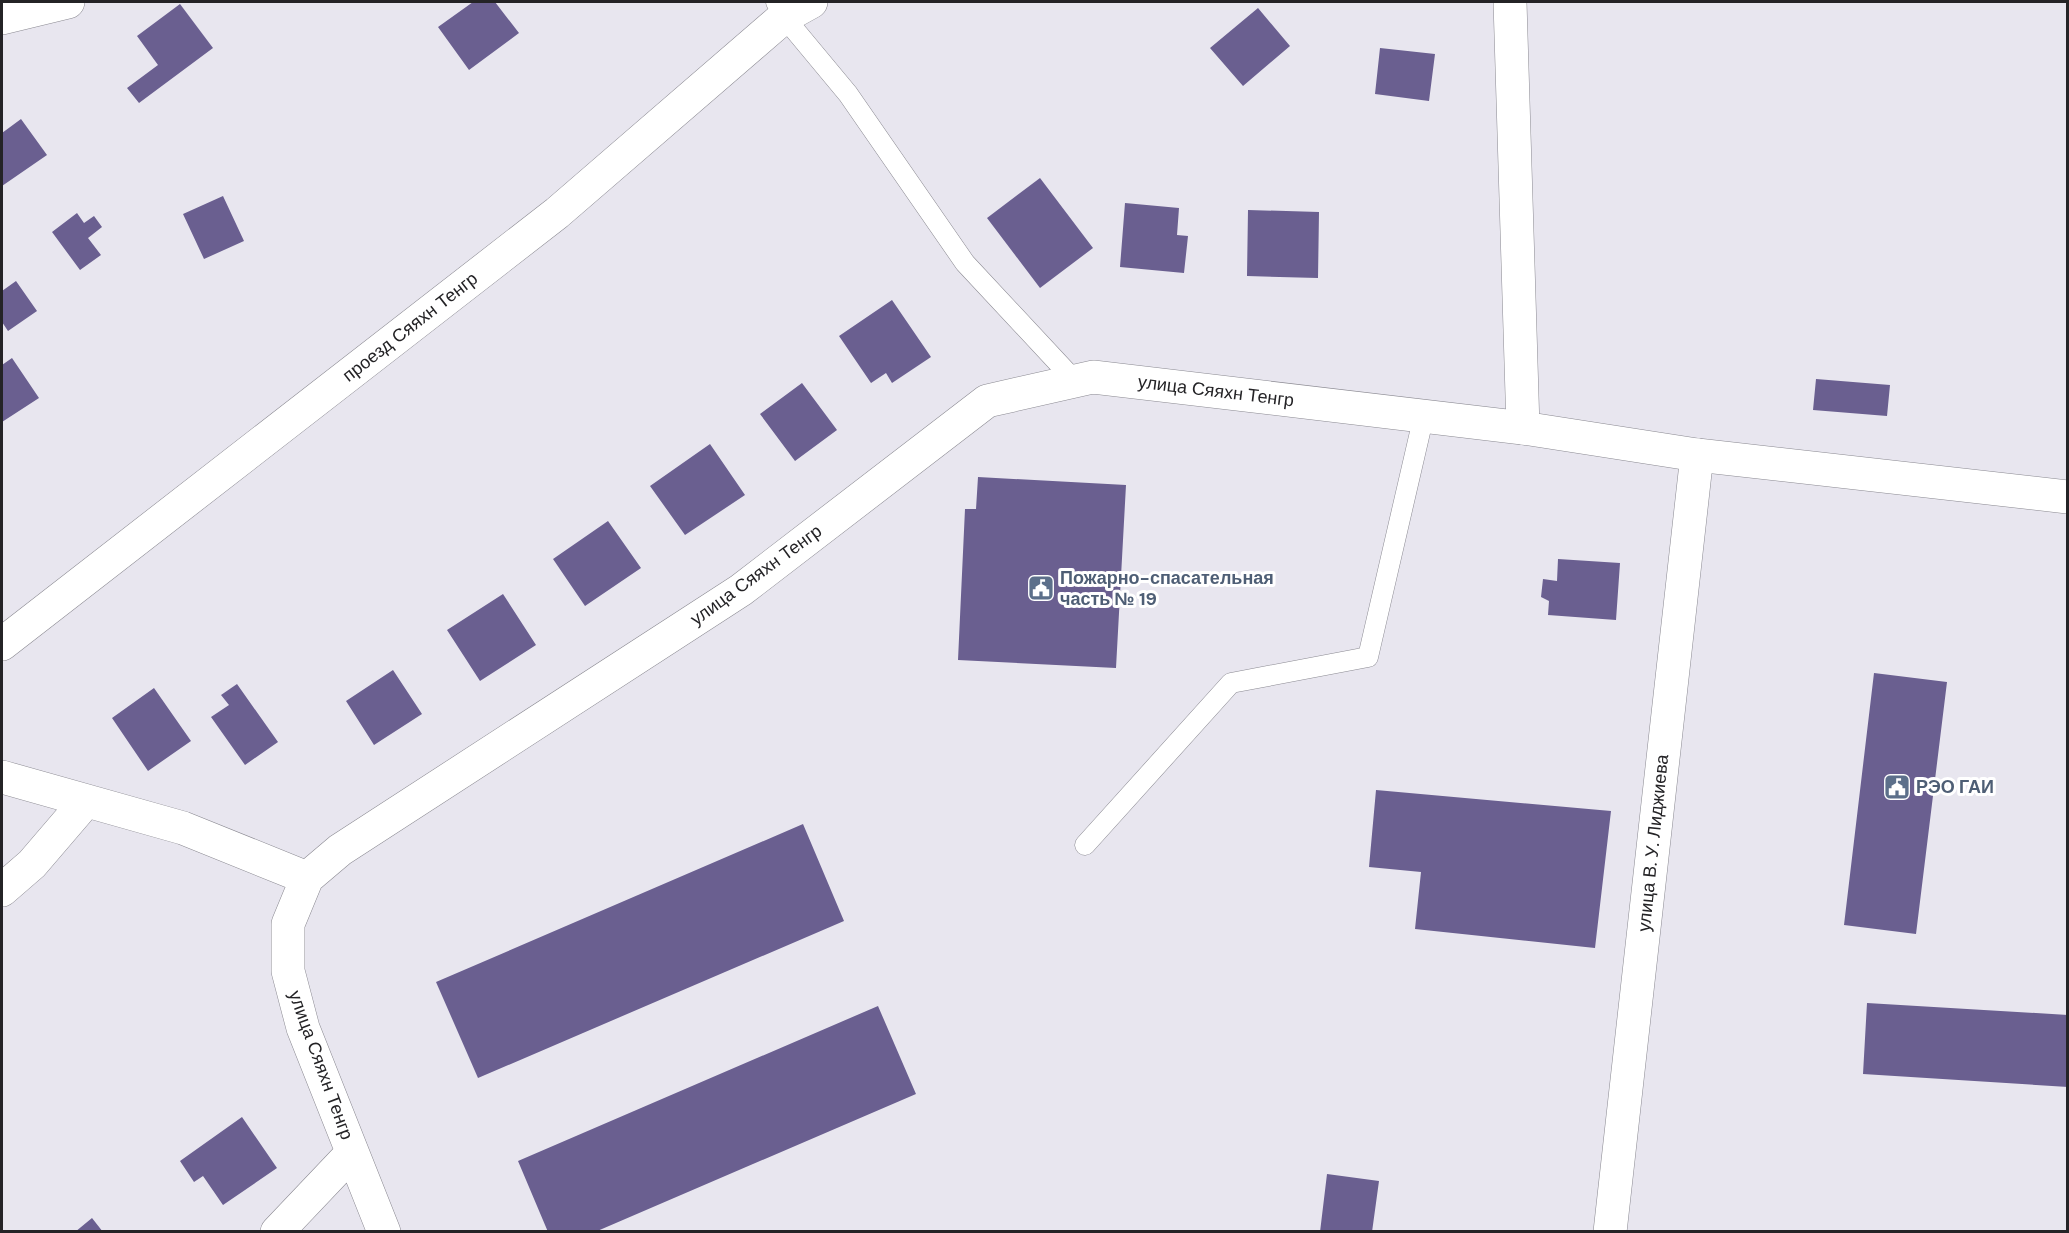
<svg xmlns="http://www.w3.org/2000/svg" width="2069" height="1233" font-family="'DM Sans',sans-serif">
	<style>
		.building { fill: #6a5f90 }
		.lines { fill: none; stroke-linecap: round; stroke-linejoin: round }
		.service-casing { stroke: #8a8991; stroke-width: 21 }
		.minor-casing { stroke: #8a8991; stroke-width: 34 }
		.tertiary-casing { stroke: #8a8991; stroke-width: 34 }
		.service { stroke: #fff; stroke-width: 20 }
		.minor { stroke: #fff; stroke-width: 33 }
		.tertiary { stroke: #fff; stroke-width: 33 }
		.labels { text-anchor: middle; stroke-width: 6; stroke-linejoin: round; paint-order: stroke }
		.street-label { font-size: 18px; fill: #242326; stroke: #fff }
		.service-label { font-size: 18px; font-weight: bold; fill: #4e5e75; stroke: #fff; text-anchor: start }
	</style>
	<rect width="100%" height="100%" fill="#e8e6ef"/>
	<path class="building" d="M473,2H495L519,33L469,70L438,27Z
		M180,4L213,48L139,103L127,88L158,65L137,36Z
		M1258,8L1290,46L1243,86L1210,48Z
		M1380,48L1435,54L1429,101L1375,94Z
		M21,119L47,155L2,186V133Z
		M1040,178L1093,248L1040,288L987,218Z
		M223,196L244,241L204,259L183,214Z
		M1125,203L1179,208L1177,235L1188,236L1184,273L1120,267Z
		M1248,210L1319,212L1318,278L1247,276Z
		M77,213L84,223L94,216L102,227L88,238L101,255L80,270L52,232Z
		M16,281L37,311L8,331L2,322V291Z
		M892,300L931,357L892,383L886,373L871,383L839,336Z
		M12,358L39,398L2,422V365Z
		M1816,379L1890,385L1887,416L1813,410Z
		M802,383L837,430L795,461L760,414Z
		M710,444L745,495L685,535L650,486Z
		M978,477L1126,485L1116,668L958,660L965,509H976Z
		M608,521L641,568L585,606L553,559Z
		M1558,559L1620,563L1616,620L1548,615L1549,601L1541,597L1543,579L1557,581Z
		M503,594L536,645L480,681L447,630Z
		M393,670L422,714L374,745L346,701Z
		M1874,673L1947,682L1916,934L1844,925Z
		M237,684L278,742L245,765L211,717L229,705L221,695Z
		M154,688L191,741L148,771L112,718Z
		M1376,790L1611,811L1595,948L1415,929L1421,872L1369,867Z
		M803,824L844,921L478,1078L436,982Z
		M1867,1003L2068,1015V1087L1863,1074Z
		M878,1006L916,1094L595,1232H548L518,1161Z
		M242,1117L277,1168L223,1205L203,1176L194,1182L180,1161Z
		M1327,1174L1379,1181L1372,1232H1320Z
		M92,1218L103,1232H75Z"/>
	<g class="lines">
		<defs>
			<path id="service" d="M776,2L784,17L848,94L965,263L1075,381
				M1085,845L1231,683L1368,657L1424,415"/>
			<path id="minor" d="M2,18L68,2
				M2,644L557,213L784,17L811,2
				M2,777L183,828L307,878
				M2,890L32,864L86,801
				M277,1232L352,1153
				M384,1232L303,1028L288,971V924L307,878L340,850L741,590L987,401L1093,377L1523,428L1510,2
				M1610,1232L1697,455"/>
			<path id="tertiary" d="M1523,428L1697,455L2068,497"/>
		</defs>
		<use href="#service" class="service-casing"/>
		<use href="#minor" class="minor-casing"/>
		<use href="#tertiary" class="tertiary-casing"/>
		<use href="#service" class="service"/>
		<use href="#minor" class="minor"/>
		<use href="#tertiary" class="tertiary"/>
	</g>
	<defs>
		<symbol id="civic-square" viewBox="-11 -11 22 22"><rect x="-9" y="-9" width="18" height="18" rx="4" fill="#5c6f8a" stroke="#fff"/><path d="M-.6-6.5H3V-4.5H.6V-3L4-1V1h2V6H-6V1h2V-1L-.6-3ZM-1.2 2.5V6h2.4V2.5Z" fill="#fff"/></symbol>
	</defs>
	<g fill-rule="evenodd">
		<use href="#civic-square" x="1026" y="573" width="30" height="30"/>
		<use href="#civic-square" x="1882" y="772" width="30" height="30"/>
	</g>
	<g class="labels">
		<g class="street-label">
			<text transform="translate(410 327) rotate(-38)" y="6">проезд Сяяхн Тенгр</text>
			<text transform="translate(1216 391) rotate(7)" y="6">улица Сяяхн Тенгр</text>
			<text transform="translate(756 575) rotate(-36)" y="6">улица Сяяхн Тенгр</text>
			<text transform="translate(1653 843) rotate(-84)" y="6">улица В. У. Лиджиева</text>
			<text transform="translate(321 1065) rotate(70)" y="6">улица Сяяхн Тенгр</text>
		</g>
		<g class="service-label">
			<text x="1060" y="584">Пожарно-спасательная<tspan x="1060" dy="21">часть № 19</tspan></text>
			<text x="1916" y="793">РЭО ГАИ</text>
		</g>
	</g>
	<rect width="2069" height="1233" fill="none" stroke="#242326" stroke-width="6"/>
</svg>
